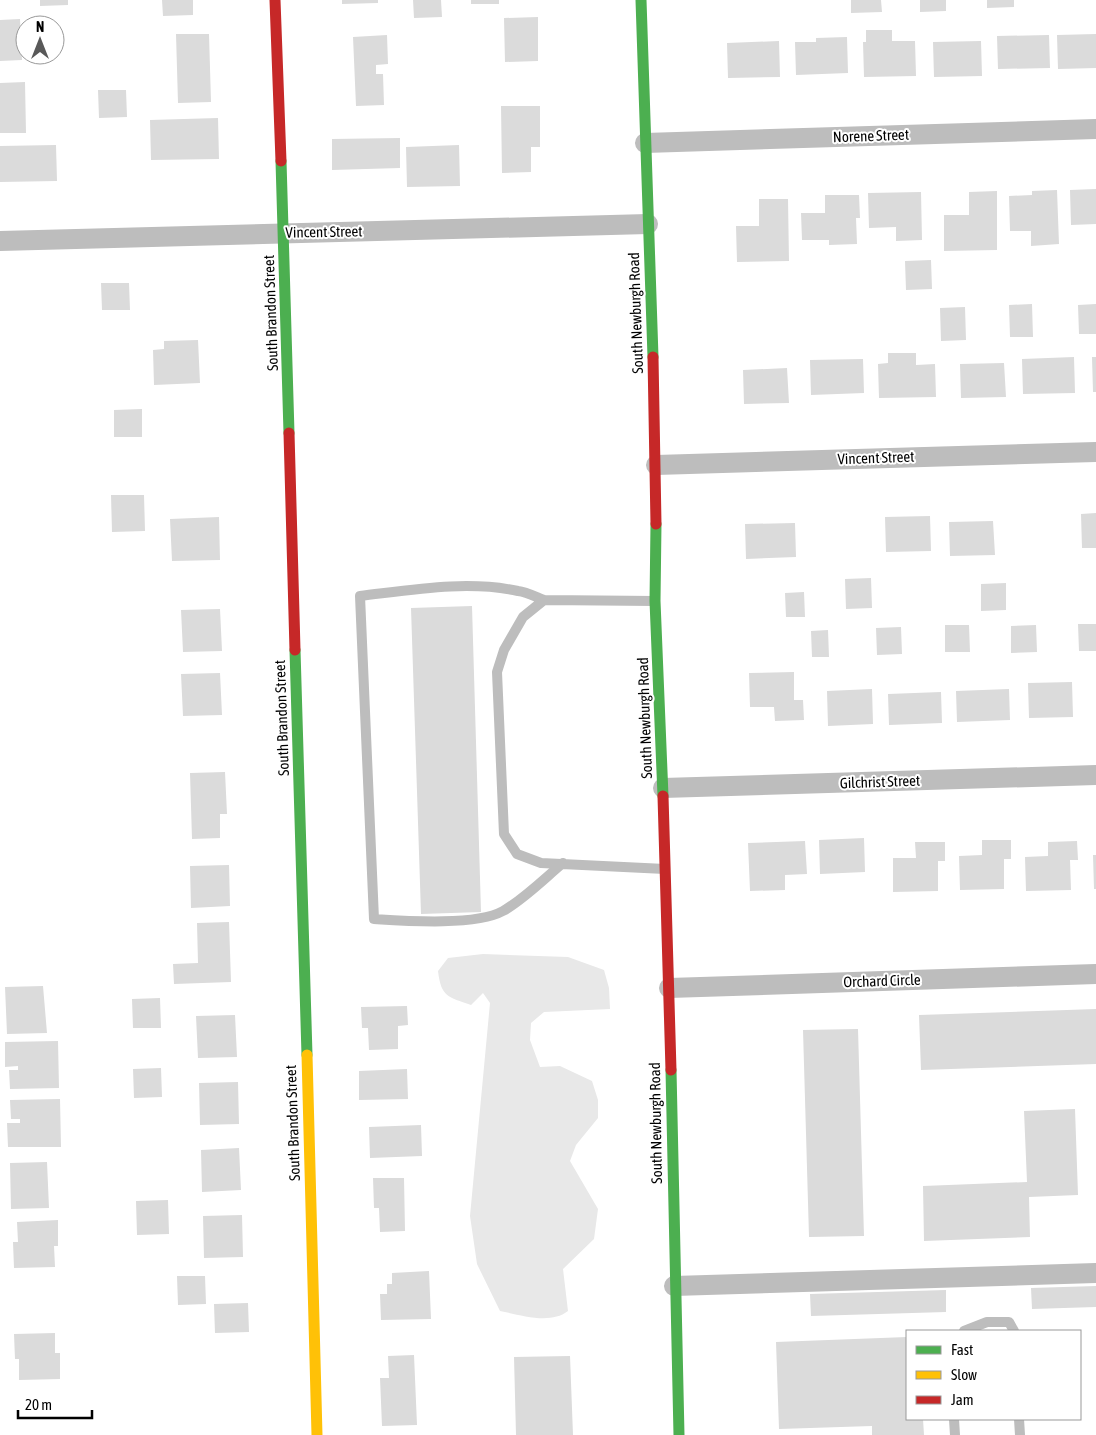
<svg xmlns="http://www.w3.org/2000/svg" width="1096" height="1435" font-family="'Asap Condensed',sans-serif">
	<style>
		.green { fill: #e8e8e8 }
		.building { fill: #dbdbdb }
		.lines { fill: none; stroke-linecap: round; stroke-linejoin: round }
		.lane { stroke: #bdbdbd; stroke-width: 10 }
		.street { stroke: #bdbdbd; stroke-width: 20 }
		.fast { stroke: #4caf50; stroke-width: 11 }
		.slow { stroke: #ffc107; stroke-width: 11 }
		.jam { stroke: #c62828; stroke-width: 11 }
		.labels { text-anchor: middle; stroke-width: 4; stroke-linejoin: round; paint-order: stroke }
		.street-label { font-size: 15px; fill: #000; stroke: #fff }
	</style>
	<rect width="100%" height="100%" fill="#fff"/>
	<path class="green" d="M483,954L568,957L604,970L609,988L610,1009L544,1012L531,1023L530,1040L540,1067L560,1066L592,1081L598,1100V1118L576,1145L570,1161L598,1209L594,1239L563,1269L568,1311C550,1325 521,1315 500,1311L477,1264L470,1216L490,1003L483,993L471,1005C448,997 441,997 438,971L448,958Z"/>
	<path class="building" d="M40,0H68V5L40,6Z
		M162,0H193V15L163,16Z
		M342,0H378V3L342,4Z
		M413,0H441L442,17L414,18Z
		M471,0H499V4H471Z
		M851,0H881L882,12L851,13Z
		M920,0H946V11L920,12Z
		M987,0H1014V7L987,8Z
		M538,17V61L505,62L504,18Z
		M20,19L22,60L0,61V20Z
		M866,30H892V41H915L916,76L864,77L863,42H866Z
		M176,34H209L211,102L178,103Z
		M1096,34V68L1058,69L1057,35Z
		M387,35L388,64L376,65V74H383L384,105L356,106L353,37Z
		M1049,35L1050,68L998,69L997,36Z
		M847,37L848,73L796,75L795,42H816V38Z
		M779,41L780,77L728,78L727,43Z
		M981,41L982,76L934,77L933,42Z
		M25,82L26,133H0V83Z
		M98,90H126L127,117L99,118Z
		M501,106H540V147H531V172L502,173Z
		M218,118L219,159L151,160L150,120Z
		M400,138V168L332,170V139Z
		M56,145L57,181L0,182V146Z
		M459,145L460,186L407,187L406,147Z
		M1096,189V224L1071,225L1070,190Z
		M1057,190L1059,244L1031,246V231H1010L1009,196L1032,195V191Z
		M997,191V250L944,251V215H969V192Z
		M921,192L922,240L896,241V227L869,228L868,193Z
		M825,195H859L860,218H856L857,244L829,245V240H802L801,213H825Z
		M759,199H788L789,261L737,262L736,226H759Z
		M931,260L932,289L906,290L905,261Z
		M101,283H129L130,310H102Z
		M1032,304L1033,337H1010L1009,305Z
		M1096,304V334H1079L1078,305Z
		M965,307L966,340L941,341L940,308Z
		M198,340L200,383L154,385L153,350L164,349V341Z
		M888,353H916V365L935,364L936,397L879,398L878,364L888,363Z
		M1074,357L1075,393L1023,394L1022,359Z
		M1092,357H1096V392H1093Z
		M863,359L864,393L811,395L810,360Z
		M1004,363L1006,397L961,398L960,364Z
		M787,368L789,403L744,404L743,370Z
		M142,409V437H114V410Z
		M111,495H144L145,531L112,532Z
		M1096,513V548H1082L1081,514Z
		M930,516L931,551L886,552L885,517Z
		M219,517L220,560L172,561L170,519Z
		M993,521L995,555L950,556L949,522Z
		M795,523L796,557L746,559L745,524Z
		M871,578L872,608L846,609L845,579Z
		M1006,583V610L981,611V584Z
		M804,592L805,617H786L785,593Z
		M472,606L481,912L421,914L411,608Z
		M220,609L222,651L183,652L181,610Z
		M1078,624H1096V651H1079Z
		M945,625H969L970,652H945Z
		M1036,625L1037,652L1011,653V626Z
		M901,627L902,654L877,655L876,628Z
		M828,630L829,657H812L811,631Z
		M794,672V700H803L804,720L775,721L774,707H750L749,673Z
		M220,673L222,715L183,716L181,674Z
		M1072,682L1073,717L1029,718L1028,683Z
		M872,689L873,724L828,726L827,691Z
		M1009,689L1010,720L957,722L956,691Z
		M941,692L942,723L889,725L888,694Z
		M225,772L227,814H220V838L192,839L190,773Z
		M864,838L865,872L820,874L819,840Z
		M982,840H1011V859H1004V889L960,890L959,856L982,855Z
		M805,841L807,874L785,875V890L750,891L748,843Z
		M1077,841L1078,860H1070L1071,890L1026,891L1025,857L1048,856V842Z
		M915,842H945V861H938V891L893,892V858H916Z
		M1093,855H1096V889H1094Z
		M229,865L230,906L191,908L190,866Z
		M229,922L231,982L174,984L173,964L198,963L197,923Z
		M43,986L47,1033L7,1034L5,987Z
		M160,998L161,1028H133L132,999Z
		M407,1006L408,1025L398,1026V1049L369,1050L368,1028H362L361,1007Z
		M1096,1009V1064L921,1070L919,1015Z
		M235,1015L237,1057L198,1058L196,1016Z
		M858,1029L864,1236L809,1237L803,1030Z
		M58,1041L59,1088L10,1089L9,1070H18V1066L5,1067V1042Z
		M161,1068L162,1097L134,1098L133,1069Z
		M407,1069L408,1099L359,1100V1071Z
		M238,1082L239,1124L200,1125L199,1083Z
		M60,1099L61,1147H8L7,1123H20V1119H11L10,1100Z
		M1075,1109L1078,1195L1029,1197L1030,1237L924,1241L923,1186L1027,1182L1024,1111Z
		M421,1125L422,1156L370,1158L369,1127Z
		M239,1148L241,1190L202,1192L201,1150Z
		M47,1162L49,1208L11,1209L10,1163Z
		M373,1178H404L405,1231L380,1232L379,1208H374Z
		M168,1200L169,1234L137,1235L136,1201Z
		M242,1215L243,1257L204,1258L203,1216Z
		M58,1220V1246H54L55,1267L14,1268L13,1242H18L17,1222Z
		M429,1271L431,1319L381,1320L380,1294H387V1284H392V1273Z
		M177,1276H205L206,1304L178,1305Z
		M1096,1286V1307L1032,1309L1031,1288Z
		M946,1290V1312L811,1316L810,1294Z
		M248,1303L249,1332L215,1333L214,1304Z
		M55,1333V1353H60V1379L19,1380V1359H15L14,1334Z
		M907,1337V1419H923L924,1435H872V1426L779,1429L776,1342Z
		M414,1355L417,1425L382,1426L380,1378H389L388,1356Z
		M570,1356L573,1435H516L514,1357Z"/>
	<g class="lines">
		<path class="lane" d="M544,600C536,597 527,592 518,591C467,580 411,590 360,596L374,919C406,921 476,926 503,911C523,900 545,878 563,863
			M655,601L544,600L523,617L504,650L497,672L504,834L517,854L541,863L665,869
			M964,1331L987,1322H1009L1014,1331
			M954,1419L955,1435
			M1019,1419L1020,1435"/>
		<path class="street" d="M645,143L1096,129
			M0,241L648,224
			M656,465L1096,452
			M663,788L1096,775
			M669,988L1096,974
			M674,1286L1096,1273"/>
		<path class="fast" d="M641,0L653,357
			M281,161L289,433
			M656,524L655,601L663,796
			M295,650L307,1055
			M671,1070L679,1435"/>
		<path class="slow" d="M307,1055L317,1435"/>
		<path class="jam" d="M275,0L281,161
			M653,357L656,524
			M289,433L295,650
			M663,796L671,1070"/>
	</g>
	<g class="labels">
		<g class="street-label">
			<text transform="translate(871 136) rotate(-2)" y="5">Norene Street</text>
			<text transform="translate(324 232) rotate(-1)" y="5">Vincent Street</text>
			<text transform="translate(271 313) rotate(-92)" y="5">South Brandon Street</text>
			<text transform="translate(636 313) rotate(-92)" y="5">South Newburgh Road</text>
			<text transform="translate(876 458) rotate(-2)" y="5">Vincent Street</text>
			<text transform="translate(282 718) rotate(-92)" y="5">South Brandon Street</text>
			<text transform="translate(645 718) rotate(-92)" y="5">South Newburgh Road</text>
			<text transform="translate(880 782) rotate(-2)" y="5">Gilchrist Street</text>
			<text transform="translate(882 981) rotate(-2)" y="5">Orchard Circle</text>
			<text transform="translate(293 1123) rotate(-92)" y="5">South Brandon Street</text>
			<text transform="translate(656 1123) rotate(-91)" y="5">South Newburgh Road</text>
		</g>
	</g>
	<rect x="906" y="1330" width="175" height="90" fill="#ffffff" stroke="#999999"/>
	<rect x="916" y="1346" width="25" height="8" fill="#4caf50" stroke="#999999"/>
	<text x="951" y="1355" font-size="15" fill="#000000">Fast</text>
	<rect x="916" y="1371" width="25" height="8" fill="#ffc107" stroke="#999999"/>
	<text x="951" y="1380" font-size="15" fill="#000000">Slow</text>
	<rect x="916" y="1396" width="25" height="8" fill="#c62828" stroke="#999999"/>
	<text x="951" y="1405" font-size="15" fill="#000000">Jam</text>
	<g transform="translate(40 40)"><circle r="24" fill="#ffffff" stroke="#999999"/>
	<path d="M0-4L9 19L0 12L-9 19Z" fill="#595959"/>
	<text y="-8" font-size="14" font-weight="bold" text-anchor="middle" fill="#000000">N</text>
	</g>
	<path d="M18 1410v8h74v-8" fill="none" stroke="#000000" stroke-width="2.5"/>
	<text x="25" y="1410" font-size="15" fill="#000000" stroke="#ffffff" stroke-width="4" paint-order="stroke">20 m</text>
</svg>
